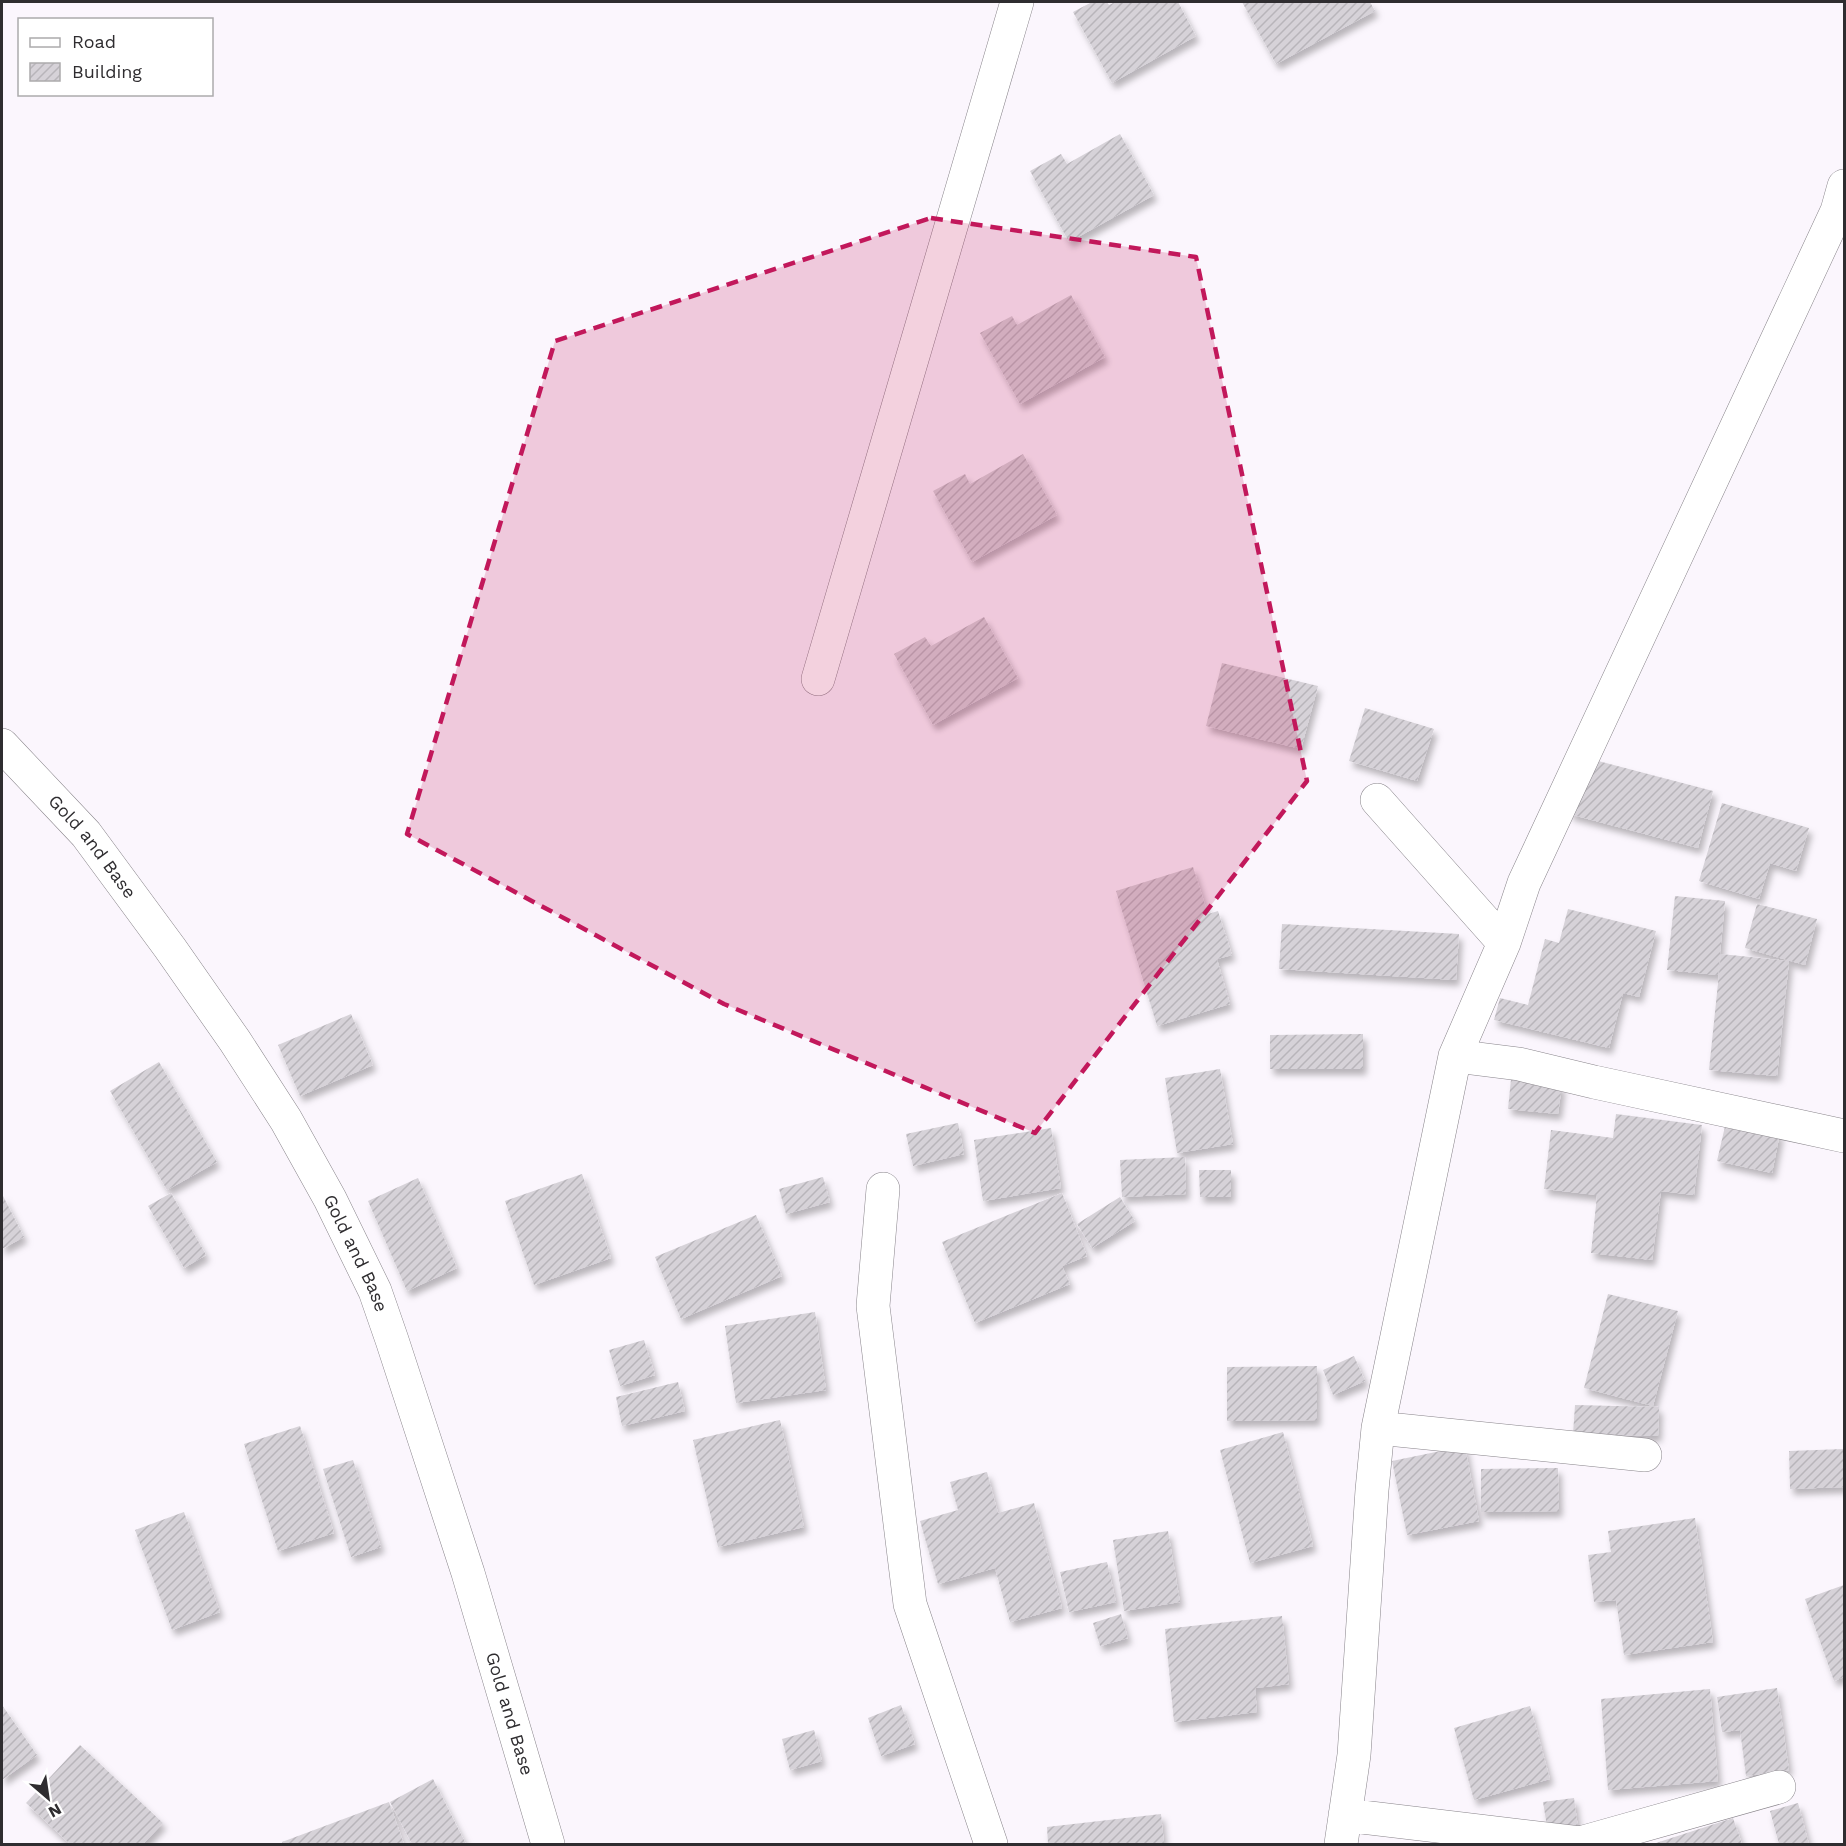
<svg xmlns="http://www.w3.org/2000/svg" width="1846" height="1846" font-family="'Work Sans',sans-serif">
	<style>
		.building { fill: url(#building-hatch); filter: url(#shadow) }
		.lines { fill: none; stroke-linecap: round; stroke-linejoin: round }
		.minor-casing { stroke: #88848a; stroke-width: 34 }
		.primary-casing { stroke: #88848a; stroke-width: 34 }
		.minor { stroke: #fff; stroke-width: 33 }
		.primary { stroke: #fff; stroke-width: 33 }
		.marked { fill: #c2185b; fill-opacity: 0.2; stroke: #c2185b; stroke-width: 4.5; stroke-dasharray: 12 8; stroke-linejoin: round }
		.labels { text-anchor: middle; stroke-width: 4.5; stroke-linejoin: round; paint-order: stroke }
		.street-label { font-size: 18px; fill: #2f2d30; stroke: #fff }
	</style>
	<defs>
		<pattern id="building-hatch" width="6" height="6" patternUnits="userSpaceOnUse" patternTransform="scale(1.5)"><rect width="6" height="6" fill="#d6d2d8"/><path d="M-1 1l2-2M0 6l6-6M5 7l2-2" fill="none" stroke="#b8b5ba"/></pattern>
		<filter id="shadow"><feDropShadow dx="3.5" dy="6" stdDeviation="3" flood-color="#0004"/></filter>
	</defs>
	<rect width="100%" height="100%" fill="#fbf6fd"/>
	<path class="building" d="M1092,2H1107L1109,5L1115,2H1178L1196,36L1112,83L1073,12Z
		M1242,2H1370L1375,11L1276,64Z
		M1120,134L1154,195L1069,242L1030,171L1061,154L1067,164Z
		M1071,295L1105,357L1020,404L980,333L1012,316L1017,325Z
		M1023,454L1057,515L972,562L933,491L965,474L970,484Z
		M984,617L1018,678L933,725L894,654L925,637L931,646Z
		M1222,663L1318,686L1301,749L1206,726Z
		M1365,708L1434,729L1417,781L1349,761Z
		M1583,757L1713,791L1698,848L1569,814Z
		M1722,803L1809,828L1796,871L1770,863L1759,899L1699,881Z
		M1193,867L1208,914L1218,911L1232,955L1217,959L1230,1004L1157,1026L1116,891Z
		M1675,896L1725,901L1718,975L1667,970Z
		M1757,904L1817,919L1805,965L1745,948Z
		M1568,909L1656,931L1639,997L1623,993L1609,1048L1494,1020L1500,998L1528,1005L1545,939L1559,943Z
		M1282,924L1459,934L1456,980L1279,969Z
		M1721,954L1789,961L1777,1076L1709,1070Z
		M351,1014L373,1065L300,1096L278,1045Z
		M1363,1034V1069H1270V1035Z
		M159,1062L217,1162L167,1190L110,1091Z
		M1220,1069L1233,1144L1177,1153L1165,1078Z
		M1511,1079L1562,1085L1558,1114L1508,1109Z
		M1616,1114L1702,1125L1694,1195L1661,1191L1652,1260L1591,1253L1597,1195L1544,1189L1551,1130L1613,1138Z
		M1726,1122L1780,1133L1772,1173L1717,1161Z
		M958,1123L964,1154L913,1166L906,1134Z
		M1051,1128L1061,1188L983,1201L974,1140Z
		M1185,1157L1186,1194L1122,1197L1120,1160Z
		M1199,1170H1231V1197H1200Z
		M582,1174L611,1258L534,1285L505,1201Z
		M823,1177L830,1202L786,1214L779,1189Z
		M418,1178L457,1268L407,1291L368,1201Z
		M171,1193L206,1255L184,1268L148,1206Z
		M1062,1193L1087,1256L1062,1266L1070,1284L975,1323L942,1242Z
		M2,1194L24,1237L2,1249Z
		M1120,1197L1135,1221L1092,1248L1077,1224Z
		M756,1215L782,1276L681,1319L655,1257Z
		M1608,1294L1678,1311L1653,1406L1584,1388Z
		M815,1312L826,1390L736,1403L725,1326Z
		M644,1340L655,1375L620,1386L609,1350Z
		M1354,1356L1365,1381L1333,1395L1323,1370Z
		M1317,1366V1420L1227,1421V1367Z
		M678,1382L685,1411L622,1426L616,1397Z
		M1575,1405L1659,1407L1658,1436L1573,1434Z
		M780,1420L804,1527L718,1547L693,1440Z
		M300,1426L334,1533L278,1551L244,1444Z
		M1283,1432L1313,1546L1250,1563L1220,1450Z
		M1465,1446L1479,1521L1407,1535L1392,1461Z
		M1844,1449V1487L1790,1489L1789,1451Z
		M353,1460L381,1547L351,1557L323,1469Z
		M1558,1468L1559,1511L1481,1512V1469Z
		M987,1472L998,1513L1034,1503L1062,1608L1010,1622L995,1568L938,1584L920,1521L958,1510L950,1482Z
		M184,1512L220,1612L172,1630L135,1530Z
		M1695,1518L1713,1642L1624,1655L1616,1600L1594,1602L1588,1555L1611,1552L1608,1531Z
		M1168,1531L1180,1602L1124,1611L1113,1540Z
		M1107,1562L1116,1602L1069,1612L1060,1572Z
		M1844,1585V1677L1834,1681L1805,1599Z
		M1121,1614L1128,1638L1100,1646L1093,1623Z
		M1282,1616L1289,1684L1255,1688L1257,1712L1174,1722L1165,1629Z
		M1777,1688L1789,1770L1746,1776L1740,1730L1722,1732L1717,1697Z
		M1710,1689L1718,1781L1608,1790L1601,1699Z
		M2,1705L37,1755L2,1780Z
		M901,1705L915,1744L881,1756L868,1718Z
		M1530,1706L1550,1779L1474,1800L1454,1728Z
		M814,1730L822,1761L790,1770L782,1739Z
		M80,1745L163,1823L143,1844H70L26,1803Z
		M433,1779L466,1844H412L390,1802Z
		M1574,1798L1578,1828L1548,1833L1543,1802Z
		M389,1802L404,1844H283L282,1842Z
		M1798,1803L1809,1844H1779L1770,1811Z
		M1161,1814L1164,1844H1048L1047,1827Z
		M1733,1818L1742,1844H1653Z"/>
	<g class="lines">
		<defs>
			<path id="minor" d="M818,679L1017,2
				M1377,800L1504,943
				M1455,1056L1519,1064L1594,1082L1844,1136
				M883,1189L873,1306L910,1604L991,1844
				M1378,1428L1645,1455
				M1345,1815L1580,1843L1779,1787
				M1341,1844L1354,1755L1372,1490L1378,1428L1455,1056L1504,943L1524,883L1837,211L1844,186"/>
			<g id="primary">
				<path id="s1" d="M2,745L86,834L170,948L235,1041L286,1120L330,1199L375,1291L392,1340L468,1573L548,1844"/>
			</g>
		</defs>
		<use href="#minor" class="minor-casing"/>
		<use href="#primary" class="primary-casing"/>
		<use href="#minor" class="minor"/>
		<use href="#primary" class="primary"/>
	</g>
	<path class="marked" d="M931,218L1196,257L1307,781L1035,1133L724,1004L407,834L555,341Z"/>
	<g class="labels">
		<g class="street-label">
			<text dy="6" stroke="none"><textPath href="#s1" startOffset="136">Gold and Base</textPath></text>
			<text dy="6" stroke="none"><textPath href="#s1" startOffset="622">Gold and Base</textPath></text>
			<text dy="6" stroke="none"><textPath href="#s1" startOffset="1108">Gold and Base</textPath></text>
		</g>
	</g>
	<rect width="1846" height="1846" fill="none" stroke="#2f2d30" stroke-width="6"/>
	<rect x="18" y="18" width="195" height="78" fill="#ffffff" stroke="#acabac" stroke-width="1.5"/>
	<rect x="30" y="38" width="30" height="9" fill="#ffffff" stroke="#acabac" stroke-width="1.5"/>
	<text x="72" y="48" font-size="18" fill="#2f2d30">Road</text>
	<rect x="30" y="63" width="30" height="18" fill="url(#building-hatch)" stroke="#acabac" stroke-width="1.5"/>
	<text x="72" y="78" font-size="18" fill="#2f2d30">Building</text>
	<g transform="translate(48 1798) rotate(151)" stroke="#ffffff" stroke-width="4.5" paint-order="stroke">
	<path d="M0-4.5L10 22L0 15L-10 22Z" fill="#2f2d30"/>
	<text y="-9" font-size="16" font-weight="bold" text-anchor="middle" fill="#2f2d30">N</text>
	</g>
</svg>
